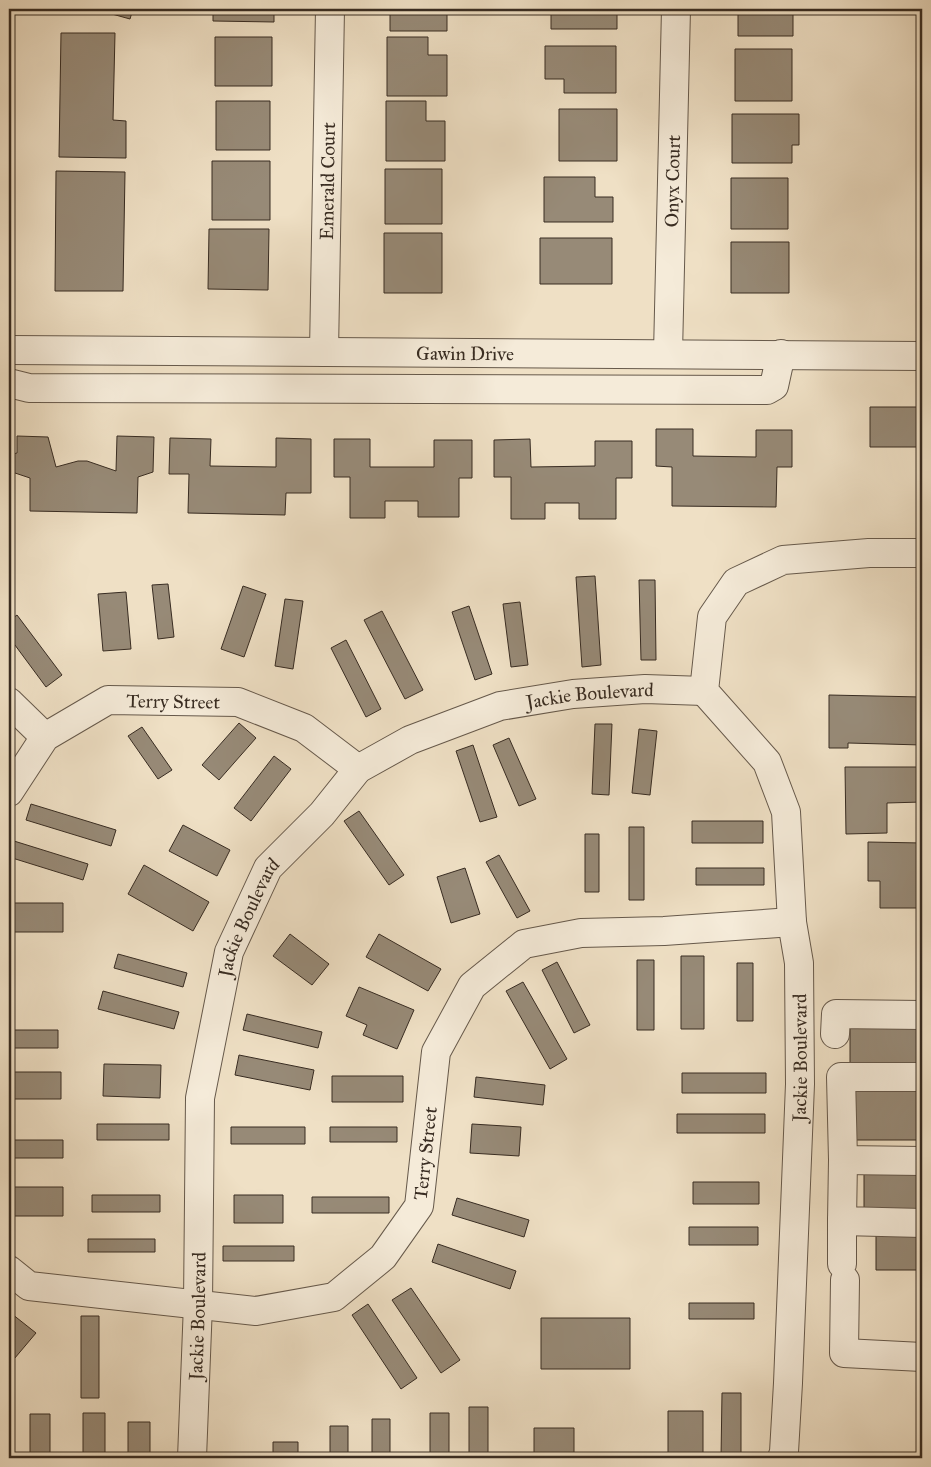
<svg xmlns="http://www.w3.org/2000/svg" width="931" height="1467" font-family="'IM FELL Great Primer',serif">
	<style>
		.building { fill: #978a77; stroke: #382c22 }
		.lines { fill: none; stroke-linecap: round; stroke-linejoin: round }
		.minor-casing { stroke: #66594b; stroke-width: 30 }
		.minor { stroke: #f5ebd9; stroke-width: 28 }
		.labels { text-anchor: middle; stroke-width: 4.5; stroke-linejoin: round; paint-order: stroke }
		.street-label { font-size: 19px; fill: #382c22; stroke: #f5ebd9 }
	</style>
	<rect width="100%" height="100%" fill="#efe0c5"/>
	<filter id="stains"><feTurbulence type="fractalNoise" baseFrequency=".004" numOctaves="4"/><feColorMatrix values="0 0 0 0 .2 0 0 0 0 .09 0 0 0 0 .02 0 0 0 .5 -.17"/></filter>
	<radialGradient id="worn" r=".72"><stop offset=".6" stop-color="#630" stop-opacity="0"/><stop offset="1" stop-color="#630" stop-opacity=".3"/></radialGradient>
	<path class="building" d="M94,9H133L130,19Z
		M213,9H274V22L213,21Z
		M390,9H447V31H390Z
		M551,9H617V29H551Z
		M738,9H793V36H738Z
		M61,33H115L113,120L126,121V158L59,157Z
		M215,37H272V86H215Z
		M387,37H428V55H447V96H387Z
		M545,46H616V93H564V79H545Z
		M735,49H792V101H735Z
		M216,101H270V150H216Z
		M386,101H426V121H445V161H386Z
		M559,109H617V161H559Z
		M732,114H799V145H792V163H732Z
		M212,161H270V220H212Z
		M385,169H442V224H385Z
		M56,171L125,172L123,291H55Z
		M544,177H595V197H613V222H544Z
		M731,178H788V229H731Z
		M209,229H269L268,290L208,289Z
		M384,233H442V293H384Z
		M540,238H612V284H540Z
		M731,242H789V293H731Z
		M870,407H922V447H870Z
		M656,429H693V456L756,457V430H792V467H777L776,507L672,506V467L656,466Z
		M17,436L48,437L56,467L78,461H87L116,471L117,436L154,437L153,472L138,477L137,513L30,511V478L9,471V455L17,453Z
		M170,438L211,439L210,466L276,467V438L311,439V493H286L285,515L188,513L189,474H169Z
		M334,439H370V467H434V440H472V478H459V517H418V501H385V518H350V477H334Z
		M530,439L531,467L595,466V441H632V478H616V519H579V503H545V519H511V477H494V440Z
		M595,576L601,665L582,667L576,577Z
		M639,580H655L656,660H641Z
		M168,584L174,637L158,639L152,585Z
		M243,586L266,594L244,657L221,649Z
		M126,592L131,649L103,651L98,594Z
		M285,599L303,601L293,669L275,666Z
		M520,602L528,665L511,667L503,604Z
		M469,606L492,674L475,680L452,612Z
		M382,611L423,690L405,699L364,620Z
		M17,615L62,675L46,687L9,637V621Z
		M346,640L381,709L366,717L331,648Z
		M829,695L922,697V745L848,743V748H829Z
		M239,723L256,738L219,780L202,765Z
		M595,724H612L609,795L592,794Z
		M142,727L172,770L158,779L128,736Z
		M639,729L657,731L650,795L632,793Z
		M509,738L536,799L519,806L493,745Z
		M473,745L497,817L480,822L456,751Z
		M274,756L291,769L251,821L234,808Z
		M845,767H922V802L887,803V833L846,834Z
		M31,804L116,830L111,846L26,820Z
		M359,811L404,875L389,885L344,821Z
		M692,821H763V843H692Z
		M183,825L230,850L217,876L169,851Z
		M629,827H644V900H629Z
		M585,834H599V892H585Z
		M14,841L88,864L83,880L9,857Z
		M868,842L922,843V908H880V881H868Z
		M499,855L530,911L517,918L486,862Z
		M144,865L209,902L193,931L128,894Z
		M465,868L480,914L451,923L437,877Z
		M696,868H764V885H696Z
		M10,903H63V932H10Z
		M290,934L329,964L312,985L273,956Z
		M379,934L441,969L428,991L366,957Z
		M118,954L187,973L183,987L114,968Z
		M681,956H704V1029H681Z
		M637,960H654V1030H637Z
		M557,962L590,1025L574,1033L542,970Z
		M737,963H753V1021H737Z
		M523,982L567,1059L550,1069L506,991Z
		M359,987L414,1010L397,1049L363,1035L367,1025L346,1016Z
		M103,991L179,1012L174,1029L98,1009Z
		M247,1014L322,1032L318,1048L243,1030Z
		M850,1023H922V1064H850Z
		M9,1030H58V1048H9Z
		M239,1055L314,1070L310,1090L235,1075Z
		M104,1064L161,1065L160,1098L103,1096Z
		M9,1072H61V1099H9Z
		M682,1073H766V1093H682Z
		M332,1076H403V1102H332Z
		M476,1077L545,1085L543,1105L474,1097Z
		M855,1082H922V1140H855Z
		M677,1114H765V1133H677Z
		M97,1124H169V1140H97Z
		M472,1124L521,1127L519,1156L470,1153Z
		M231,1127H305V1144H231Z
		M330,1127H397V1142H330Z
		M9,1140H63V1158H9Z
		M864,1174H922V1209H864Z
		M693,1182H759V1204H693Z
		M9,1187H63V1216H9Z
		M92,1195H160V1212H92Z
		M234,1195H283V1223H234Z
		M312,1197H389V1213H312Z
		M457,1198L529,1220L524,1237L452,1215Z
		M689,1227H758V1245H689Z
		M876,1229H922V1270H876Z
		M88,1239H155V1252H88Z
		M438,1244L516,1271L510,1289L432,1262Z
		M223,1246H294V1261H223Z
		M411,1288L460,1360L441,1373L392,1300Z
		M689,1303H754V1319H689Z
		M368,1304L417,1378L401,1389L352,1315Z
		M12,1314L36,1333L9,1365V1318Z
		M81,1316H99V1398H81Z
		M541,1318H630V1369H541Z
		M722,1393H741V1458H721Z
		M469,1407H488V1458H469Z
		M668,1411H703V1458H668Z
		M83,1413H105V1458H83Z
		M430,1413H449V1458H430Z
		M30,1414H50V1458H30Z
		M372,1419H390V1458H372Z
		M128,1422H150V1458H128Z
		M330,1426H348V1458H330Z
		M534,1428H574V1458H534Z
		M273,1442H298V1458H273Z"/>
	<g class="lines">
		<defs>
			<g id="minor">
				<path id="s1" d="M9,350L922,356"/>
				<path id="s2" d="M324,352L330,9"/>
				<path id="s3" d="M668,353L676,9"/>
				<path d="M9,383L29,388L767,390L774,386L781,354"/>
				<path d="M9,702L45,737"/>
				<path id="s4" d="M9,792L45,737L108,700L238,702L304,728L358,769"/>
				<path d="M835,1034L836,1014L922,1015"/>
				<path d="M922,1077H841L843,1160L922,1161"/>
				<path d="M843,1160L842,1221L922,1223"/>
				<path d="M842,1264V1221"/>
				<path id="s5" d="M9,1270L29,1286L256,1311L334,1297L383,1257L419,1206L436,1052L472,986L524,944L581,933L664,931L792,922"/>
				<path d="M845,1280L844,1353L922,1357"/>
				<path id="s6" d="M192,1458L198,1304L200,1098L229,952L268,868L322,814L358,769L410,740L500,706L573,694L645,689L704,691"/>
				<path id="s7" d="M782,1458L784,1452L788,1383L800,1084L799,963L792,922L786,812L767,762L704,691L712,617L736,582L783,560L869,553H922"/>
			</g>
		</defs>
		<use href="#minor" class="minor-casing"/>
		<use href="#minor" class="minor"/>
	</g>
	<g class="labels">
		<g class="street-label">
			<text dy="7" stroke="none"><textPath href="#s2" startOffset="171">Emerald Court</textPath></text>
			<text dy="7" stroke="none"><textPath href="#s3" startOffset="172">Onyx Court</textPath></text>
			<text dy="7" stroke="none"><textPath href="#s1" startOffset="456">Gawin Drive</textPath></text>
			<text dy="7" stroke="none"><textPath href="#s6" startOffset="982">Jackie Boulevard</textPath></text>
			<text dy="7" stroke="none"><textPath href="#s4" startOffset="204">Terry Street</textPath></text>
			<text dy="7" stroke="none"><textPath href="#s6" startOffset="548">Jackie Boulevard</textPath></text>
			<text dy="7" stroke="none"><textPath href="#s7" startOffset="401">Jackie Boulevard</textPath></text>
			<text dy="7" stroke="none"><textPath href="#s5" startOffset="512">Terry Street</textPath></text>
			<text dy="7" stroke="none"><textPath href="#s6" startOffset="142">Jackie Boulevard</textPath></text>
		</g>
	</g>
	<rect width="931" height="1467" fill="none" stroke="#efe0c5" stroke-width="30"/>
	<rect x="10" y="10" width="911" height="1447" fill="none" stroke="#382c22" stroke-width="2.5"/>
	<rect x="15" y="15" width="901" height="1437" fill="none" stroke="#382c22"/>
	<rect width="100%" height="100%" filter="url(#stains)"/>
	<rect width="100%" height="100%" fill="url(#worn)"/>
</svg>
